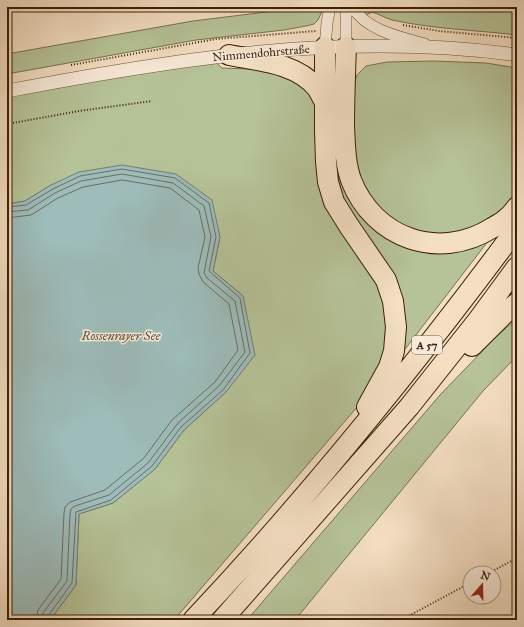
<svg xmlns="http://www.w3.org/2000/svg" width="524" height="627" font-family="'IM FELL Great Primer',serif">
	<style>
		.green { fill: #b6c398; stroke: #78714e }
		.water { fill: #9dbcba; stroke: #757d72 }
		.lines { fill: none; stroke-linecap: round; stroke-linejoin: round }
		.shore { stroke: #6c6e60; stroke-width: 1 }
		.minor-casing { stroke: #684f34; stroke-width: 12 }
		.tertiary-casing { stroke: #684f34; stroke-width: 14 }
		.motorway-casing { stroke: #3a1f05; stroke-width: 22 }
		.path { stroke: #3a1f05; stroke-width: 2; stroke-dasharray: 1 2; stroke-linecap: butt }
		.minor { stroke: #f8ead8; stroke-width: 11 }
		.tertiary { stroke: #f8ead8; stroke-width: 13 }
		.motorway { stroke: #f4dfc3; stroke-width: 20 }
		.labels { text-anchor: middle; stroke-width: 3; stroke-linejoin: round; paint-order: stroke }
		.shield { fill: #f8ead8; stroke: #735c44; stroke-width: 1 }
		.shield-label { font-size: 11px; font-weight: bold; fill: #3a1f05 }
		.street-label { font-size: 12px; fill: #3a1f05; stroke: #f8ead8 }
		.water-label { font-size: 13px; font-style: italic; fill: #584e3b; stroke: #f8ead8 }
	</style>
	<rect width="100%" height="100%" fill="#f4dfc3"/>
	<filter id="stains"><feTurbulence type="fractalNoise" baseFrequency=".005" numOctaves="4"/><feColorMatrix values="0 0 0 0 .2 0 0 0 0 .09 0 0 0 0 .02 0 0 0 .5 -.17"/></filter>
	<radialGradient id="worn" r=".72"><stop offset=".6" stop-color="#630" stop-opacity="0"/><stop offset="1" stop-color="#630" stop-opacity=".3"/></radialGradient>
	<path class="green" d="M307,7H324L318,20L314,24L306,26L284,30L196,40L7,74V54L193,21Z
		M359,7H517V35C475,30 433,29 392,20C385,18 379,14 372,12L366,15Z
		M210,57L222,68L276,70L307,86L317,107L316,154L317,172L321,189L381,288L389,330L382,362L358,406L174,620H50L76,585L79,514L113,503L155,469L184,430L226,392L243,296L213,271L220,237L51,185L25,201L7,204V91Z
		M433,61L486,63L517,68V198L513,204L469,232L435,235L404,227L377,207L359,178L354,160L353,87L357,75L366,66L387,62Z
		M335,73L337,74L341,155L393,236H492L399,357L403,328L332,183Z
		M517,318V356L483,391L295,620H247L440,395L493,340Z"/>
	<path class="water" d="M122,165L176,174L212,200L220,237L213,271L243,296L255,355L226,392L184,430L155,469L113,503L79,514L76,585L50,620H7V204L25,201L51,185L79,172Z"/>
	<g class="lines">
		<path class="shore" d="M7,207L26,205L53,189L80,176L122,169L175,178L209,203L216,237L209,271L240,298L250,353L223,390L181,427L152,466L111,500L76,512L72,583L48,616L47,620
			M7,212L28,210L55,193L81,181L122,174L173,183L204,206L211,237L204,273L207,278L235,301L245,352L219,386L178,423L148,463L109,495L75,506L71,509L70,514L67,581L43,613L42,620
			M7,218L31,215L58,198L83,187L122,180L170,188L199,210L205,237L198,268L199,274L203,282L229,304L238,350L215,382L172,420L144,458L105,490L70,502L65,507L64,513L61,579L38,610L36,620"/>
		<defs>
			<path id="minor" d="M352,7C368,31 399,37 425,44
				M325,47L327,23L330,7
				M346,47V7"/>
			<path id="tertiary" d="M7,91C174,59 346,31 517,55"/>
			<path id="motorway" d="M325,47V131L326,162L328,182L334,202L349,226L386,280L393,301L396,327L394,351L389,367L367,407
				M346,47C345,74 344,100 344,126C345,145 345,163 351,180C374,239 439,261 492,228C497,225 503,222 507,218C511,215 514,211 517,207
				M229,55C260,61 296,63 317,88C320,92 322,98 325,102
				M472,346L504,314L517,303
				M193,620C309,497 416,364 517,228
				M222,620L409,407L478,320L517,267"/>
		</defs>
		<use href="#minor" class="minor-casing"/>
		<use href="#tertiary" class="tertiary-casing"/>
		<use href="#motorway" class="motorway-casing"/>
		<path class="path" d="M403,25L439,31L517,38
			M71,65L216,39L316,31
			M7,124L79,111L152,101
			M489,573L517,558
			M401,620L470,583"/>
		<use href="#minor" class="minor"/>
		<use href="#tertiary" class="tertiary"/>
		<use href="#motorway" class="motorway"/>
	</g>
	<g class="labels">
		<rect class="shield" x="412" y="336" width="30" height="18" rx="3"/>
		<g class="shield-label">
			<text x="427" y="349">A 57</text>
		</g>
		<g class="street-label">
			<text transform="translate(261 53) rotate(-5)" y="4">Nimmendohrstraße</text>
		</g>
		<g class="water-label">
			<text x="121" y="340">Rossenrayer See</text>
		</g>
	</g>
	<rect width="524" height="627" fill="none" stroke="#f4dfc3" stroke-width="24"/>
	<rect x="8" y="8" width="508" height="611" fill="none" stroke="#3a1f05" stroke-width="2"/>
	<rect x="12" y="12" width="500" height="603" fill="none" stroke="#3a1f05"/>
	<g transform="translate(482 585) rotate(20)"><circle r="19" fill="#f8ead8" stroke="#ac9984"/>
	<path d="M0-3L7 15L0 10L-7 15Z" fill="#8f2418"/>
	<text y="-6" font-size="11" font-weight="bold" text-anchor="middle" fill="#3a1f05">N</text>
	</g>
	<rect width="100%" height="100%" filter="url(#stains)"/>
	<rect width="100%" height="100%" fill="url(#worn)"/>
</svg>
